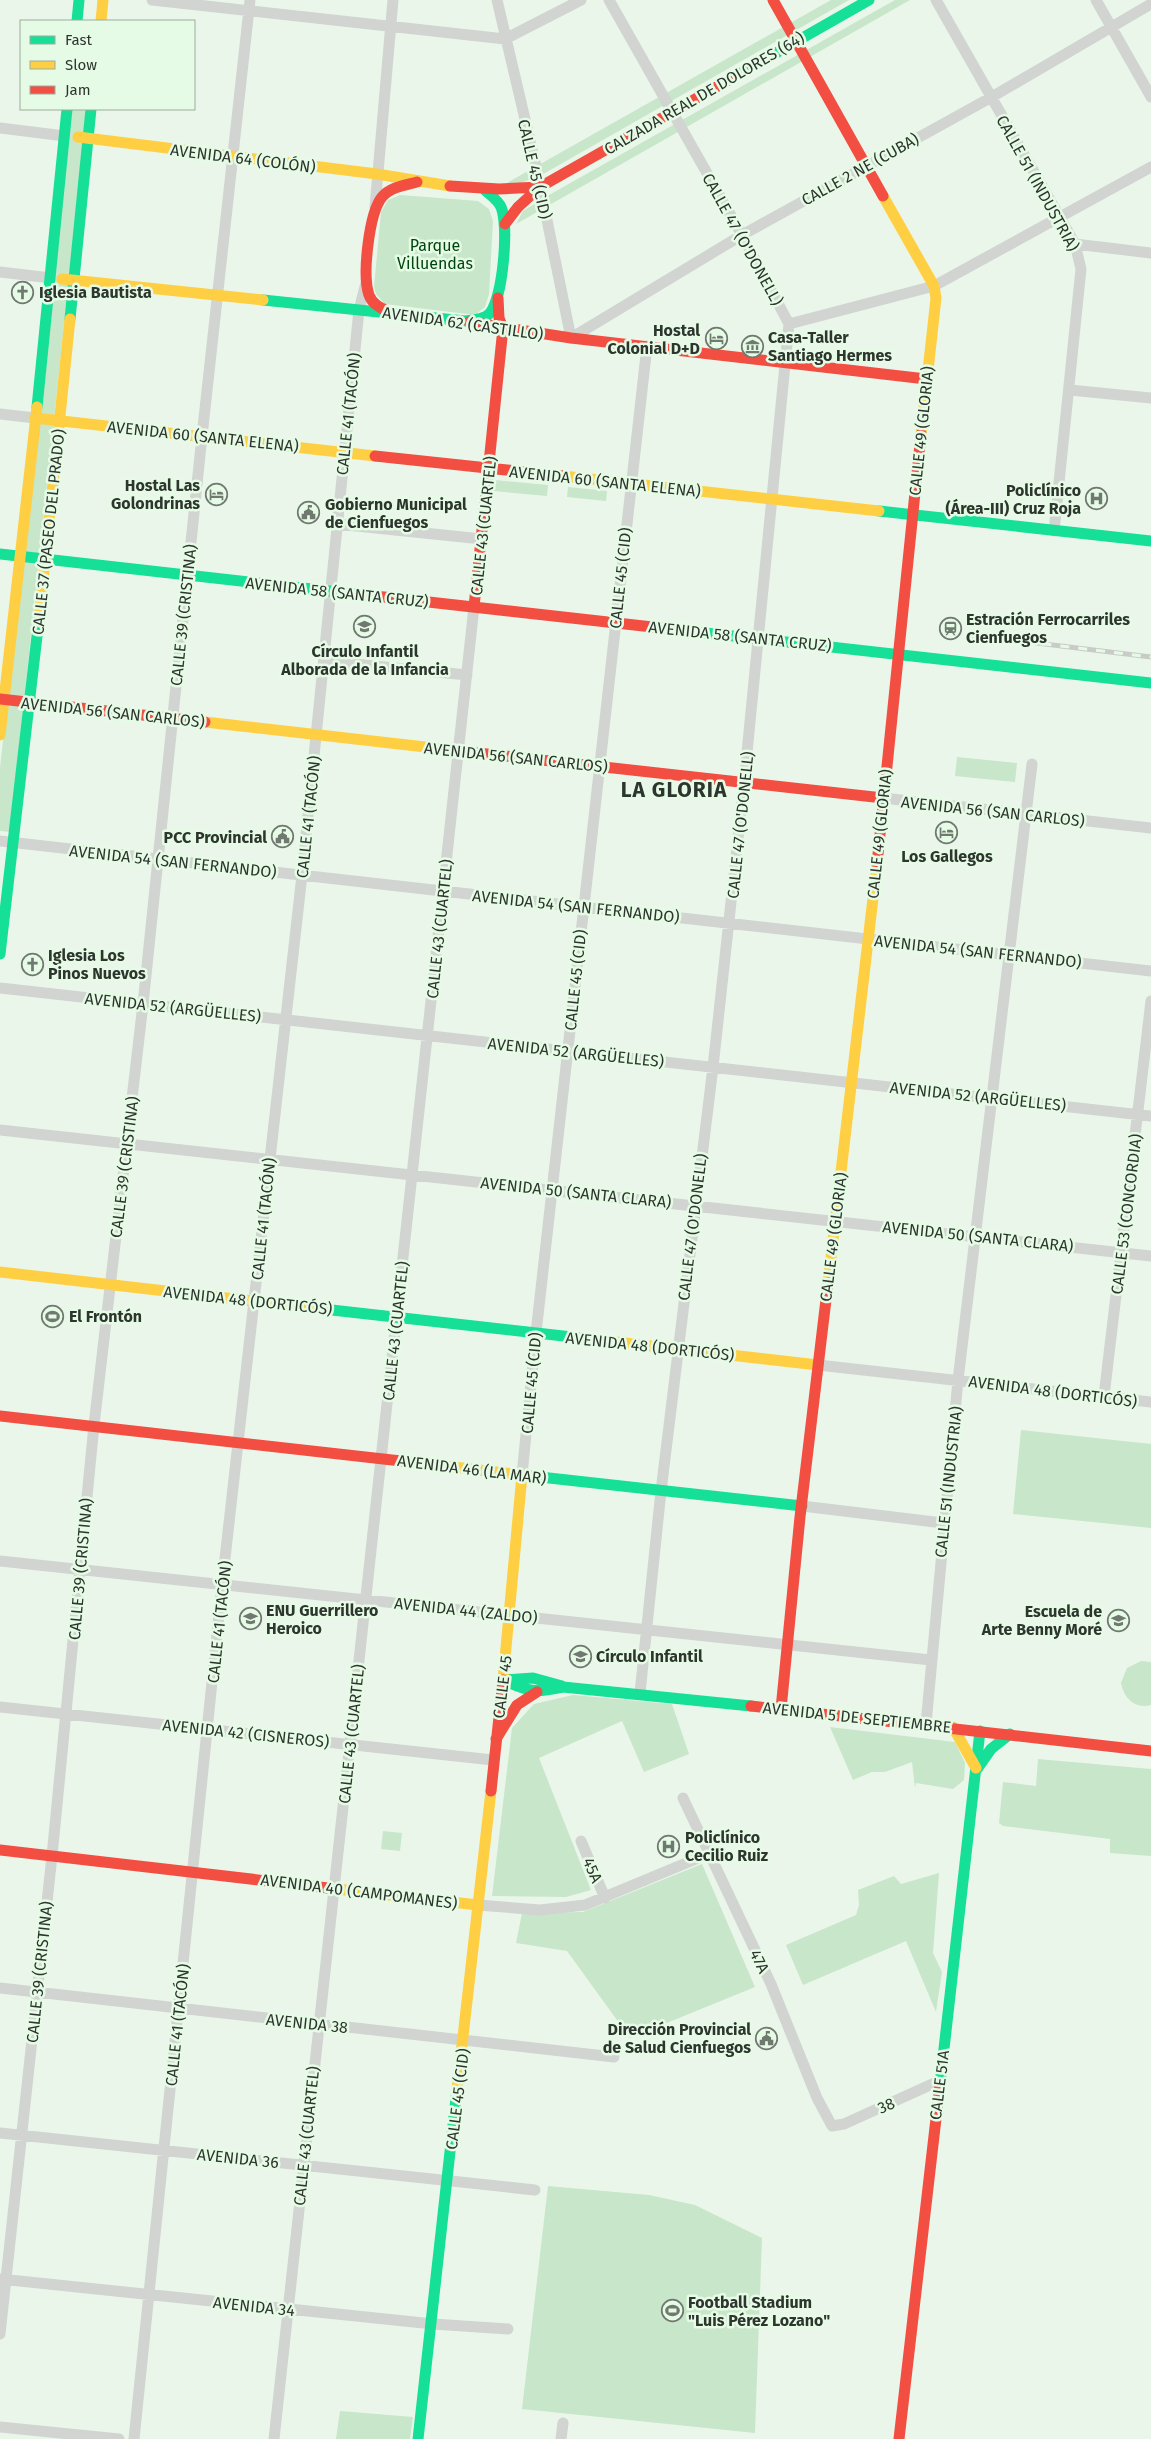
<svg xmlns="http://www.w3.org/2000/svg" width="1151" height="2439" font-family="'Fira Sans',sans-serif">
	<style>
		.green { fill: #c8e6c9 }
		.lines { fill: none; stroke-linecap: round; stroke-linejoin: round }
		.street { stroke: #d1d4d1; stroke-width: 11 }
		.fast { stroke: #16e098; stroke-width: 11 }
		.slow { stroke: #ffcf43; stroke-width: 11 }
		.jam { stroke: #f24e42; stroke-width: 11 }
		.rail-casing { stroke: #c8cbc8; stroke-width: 5 }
		.rail { stroke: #e6fbe6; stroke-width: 3; stroke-dasharray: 9; stroke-linecap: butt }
		.labels { text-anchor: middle; stroke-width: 5; stroke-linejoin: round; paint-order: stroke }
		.street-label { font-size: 16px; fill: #2d352e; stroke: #e6fbe6 }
		.park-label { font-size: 16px; fill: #00450e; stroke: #e6fbe6 }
		.poi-label { font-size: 16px; font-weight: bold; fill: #2d352e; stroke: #e6fbe6; text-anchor: start }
		.district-label { font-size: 21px; font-weight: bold; letter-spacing: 1px; fill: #2d352e; stroke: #e6fbe6 }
	</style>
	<rect width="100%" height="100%" fill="#ebf6eb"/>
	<path class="green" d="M831,0H849L545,173L514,186L505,184Z
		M895,0H910L516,224L523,211L542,199Z
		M72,109H87L10,832L0,831V768Z
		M400,195L478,201L489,209L493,221L489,294L485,307L475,315L385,304L376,294L374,287L381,212L388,200Z
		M494,480L548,485L547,496L493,491Z
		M568,487L607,491L606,501L567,497Z
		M957,757L1017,763L1015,782L955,776Z
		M1021,1430L1151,1444V1528L1013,1514Z
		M1141,1661L1151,1662V1705C1135,1709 1124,1699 1121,1683L1127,1668Z
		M573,1695L672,1704L689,1754L644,1772L622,1721L539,1758L591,1890L566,1897L492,1896L512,1728L534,1704Z
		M830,1727L955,1742L965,1763L964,1780L953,1789L916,1783L915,1788L912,1762L885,1772H872L853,1780Z
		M1038,1759L1151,1769V1856L1110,1853V1839L1003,1826L999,1823L1003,1782L1036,1786Z
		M383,1831L402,1833L400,1851L381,1849Z
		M702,1864L755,1987L630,2038L567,1951L516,1943L522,1913L583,1912Z
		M939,1873L933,1953L942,1972L936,2012L906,1941L803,1985L786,1945L856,1915L859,1905L858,1890L894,1876L901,1884Z
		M548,2186L649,2195L695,2205L762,2238L755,2433L522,2409Z
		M340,2411L413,2417L410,2439H336Z"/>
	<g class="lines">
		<path class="street" d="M152,0L505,39L581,0
			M497,0L536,166L571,338L742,235L990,98L1151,4
			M609,0L742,235L789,324L744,783L713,1067L661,1491L640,1693
			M936,0L1075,244L1081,269L1054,531
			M1096,0L1151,97
			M0,128L65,136
			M375,207L393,0
			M1075,244L1151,253
			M0,272L51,278
			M789,324L934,286L1151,167
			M1070,390L1151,398
			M0,414L35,418
			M337,524L482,539
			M324,661L467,675
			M883,798L1151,828
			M0,841L1151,971
			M0,988L1151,1116
			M0,1130L1151,1256
			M818,1365L1151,1402
			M1104,1396L1151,1001
			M522,1475L536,1333L647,346
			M802,1506L943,1523
			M0,1561L931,1660
			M0,1707L493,1760
			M926,1724L958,1380L1032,764
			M683,1798L771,1984L817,2098L832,2126L844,2124L939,2081
			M581,1841L605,1898
			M478,1905L540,1910L585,1905L708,1854
			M0,1988L614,2057
			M0,2133L535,2190
			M0,2279L433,2324L508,2329
			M0,2334L52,1856L94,1425L143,1004L202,436L250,0
			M0,2427L119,2439
			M134,2439L222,1585L302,875L359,310L366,283
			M274,2439L474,607
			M561,2439L563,2423"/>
		<path class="fast" d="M77,21L79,0
			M734,77L869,0
			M263,300L465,321C473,320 484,320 490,313C503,297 509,226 501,207C498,200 490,195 485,190
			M70,319L91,109
			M37,407L67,109
			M879,511L1151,541
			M0,554L357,594
			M697,632L1151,683
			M0,954L39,619
			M314,1308L581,1338
			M522,1475L802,1506
			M503,1680C530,1692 534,1693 563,1687L751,1706
			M503,1680L533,1678L562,1686
			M977,1769L991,1749L1010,1734
			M940,2084L980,1731
			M418,2439L457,2089"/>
		<path class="slow" d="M101,21L103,0
			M78,137L377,174L450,186
			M883,196L934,286L936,298L921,434
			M62,279L263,300
			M35,418L375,456
			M563,476L879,511
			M39,619L70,319
			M205,722L478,753
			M0,735L37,407
			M0,1272L314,1308
			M828,1283L877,864
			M581,1338L818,1365
			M419,1463L522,1475L503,1680
			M953,1727L976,1768
			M328,1888L478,1905
			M457,2089L491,1791"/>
		<path class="jam" d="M773,0L796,41
			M796,41L883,196
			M450,186L499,189L540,187
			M505,224L518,207L540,187L734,77
			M389,312C381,308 372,304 369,295C362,275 369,213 382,197C390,187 406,185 417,182
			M469,322L571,338L926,379
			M375,456L563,476
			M357,594L697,632
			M474,607L503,328L499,318L498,298
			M0,699L205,722
			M478,753L883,798
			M877,864L921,434
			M0,1416L419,1463
			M751,1706L1151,1751
			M781,1709L800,1517L828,1283
			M496,1739L517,1705L537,1692
			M491,1791L503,1680
			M0,1850L328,1888
			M899,2439L940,2084"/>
		<defs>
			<path id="rail" d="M971,635L1151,657"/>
		</defs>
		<use href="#rail" class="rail-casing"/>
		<use href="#rail" class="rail"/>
	</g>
	<defs>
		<symbol id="church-ring" viewBox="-11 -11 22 22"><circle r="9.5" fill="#e6fbe6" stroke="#707970" stroke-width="1.5"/><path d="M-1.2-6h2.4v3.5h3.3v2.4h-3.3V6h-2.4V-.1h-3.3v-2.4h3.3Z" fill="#707970"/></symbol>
		<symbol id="hotel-ring" viewBox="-11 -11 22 22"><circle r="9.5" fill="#e6fbe6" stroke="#707970" stroke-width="1.5"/><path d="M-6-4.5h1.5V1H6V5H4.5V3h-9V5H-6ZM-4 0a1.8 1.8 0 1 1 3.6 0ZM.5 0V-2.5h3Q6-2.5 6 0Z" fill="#707970"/></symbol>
		<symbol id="museum-ring" viewBox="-11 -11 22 22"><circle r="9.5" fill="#e6fbe6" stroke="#707970" stroke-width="1.5"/><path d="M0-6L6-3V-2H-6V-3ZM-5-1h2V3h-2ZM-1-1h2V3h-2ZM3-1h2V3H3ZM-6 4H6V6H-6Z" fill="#707970"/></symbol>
		<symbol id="hospital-ring" viewBox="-11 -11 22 22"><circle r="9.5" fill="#e6fbe6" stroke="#707970" stroke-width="1.5"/><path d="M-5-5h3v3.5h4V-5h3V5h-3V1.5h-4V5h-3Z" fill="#707970"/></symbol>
		<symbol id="civic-ring" viewBox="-11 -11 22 22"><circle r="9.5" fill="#e6fbe6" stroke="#707970" stroke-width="1.5"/><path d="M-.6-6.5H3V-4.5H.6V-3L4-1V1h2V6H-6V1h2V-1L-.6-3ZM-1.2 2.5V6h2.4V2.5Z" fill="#707970"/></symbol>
		<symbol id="school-ring" viewBox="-11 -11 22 22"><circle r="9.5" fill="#e6fbe6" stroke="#707970" stroke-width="1.5"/><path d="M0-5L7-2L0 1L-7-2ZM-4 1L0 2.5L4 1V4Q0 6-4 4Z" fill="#707970"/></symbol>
		<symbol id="station-ring" viewBox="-11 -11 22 22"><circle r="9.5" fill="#e6fbe6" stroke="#707970" stroke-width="1.5"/><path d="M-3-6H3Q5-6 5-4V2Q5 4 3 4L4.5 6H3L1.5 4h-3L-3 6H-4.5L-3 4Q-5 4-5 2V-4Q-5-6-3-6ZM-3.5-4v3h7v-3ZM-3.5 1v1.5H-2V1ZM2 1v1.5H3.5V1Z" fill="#707970"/></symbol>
		<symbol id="stadium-ring" viewBox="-11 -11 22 22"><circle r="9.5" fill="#e6fbe6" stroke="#707970" stroke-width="1.5"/><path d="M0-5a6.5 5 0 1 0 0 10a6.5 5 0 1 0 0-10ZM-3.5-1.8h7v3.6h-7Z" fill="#707970"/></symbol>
	</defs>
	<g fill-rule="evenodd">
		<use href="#church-ring" x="10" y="280" width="25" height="25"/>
		<use href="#hotel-ring" x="704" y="326" width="25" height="25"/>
		<use href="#museum-ring" x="740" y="334" width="25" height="25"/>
		<use href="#hotel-ring" x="204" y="482" width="25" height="25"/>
		<use href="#hospital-ring" x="1084" y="486" width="25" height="25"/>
		<use href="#civic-ring" x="296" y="500" width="25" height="25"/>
		<use href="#school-ring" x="352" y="614" width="25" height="25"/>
		<use href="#station-ring" x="938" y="616" width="25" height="25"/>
		<use href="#hotel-ring" x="934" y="820" width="25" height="25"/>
		<use href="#civic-ring" x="270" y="824" width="25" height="25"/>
		<use href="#church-ring" x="20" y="952" width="25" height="25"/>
		<use href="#stadium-ring" x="40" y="1304" width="25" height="25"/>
		<use href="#school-ring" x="238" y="1606" width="25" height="25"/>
		<use href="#school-ring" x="1106" y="1608" width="25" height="25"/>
		<use href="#school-ring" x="568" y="1644" width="25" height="25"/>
		<use href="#hospital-ring" x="656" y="1834" width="25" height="25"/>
		<use href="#civic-ring" x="754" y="2026" width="25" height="25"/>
		<use href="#stadium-ring" x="660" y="2298" width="25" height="25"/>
	</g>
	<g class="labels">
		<g class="street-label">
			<text transform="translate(704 93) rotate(-30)" y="6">CALZADA REAL DE DOLORES (64)</text>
			<text transform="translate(243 158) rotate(7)" y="6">AVENIDA 64 (COLÓN)</text>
			<text transform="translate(535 169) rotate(77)" y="6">CALLE 45 (CID)</text>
			<text transform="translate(860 169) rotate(-29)" y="6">CALLE 2 NE (CUBA)</text>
			<text transform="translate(1038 183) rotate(61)" y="6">CALLE 51 (INDUSTRIA)</text>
			<text transform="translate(743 239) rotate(61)" y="6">CALLE 47 (O'DONELL)</text>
			<text transform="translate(463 323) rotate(8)" y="6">AVENIDA 62 (CASTILLO)</text>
			<text transform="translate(348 414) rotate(-84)" y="6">CALLE 41 (TACÓN)</text>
			<text transform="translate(921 431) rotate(-84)" y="6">CALLE 49 (GLORIA)</text>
			<text transform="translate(203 436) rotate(6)" y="6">AVENIDA 60 (SANTA ELENA)</text>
			<text transform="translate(605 481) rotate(6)" y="6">AVENIDA 60 (SANTA ELENA)</text>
			<text transform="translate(483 526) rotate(-84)" y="6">CALLE 43 (CUARTEL)</text>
			<text transform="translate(48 532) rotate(-84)" y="6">CALLE 37 (PASEO DEL PRADO)</text>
			<text transform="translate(620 578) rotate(-84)" y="6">CALLE 45 (CID)</text>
			<text transform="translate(337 592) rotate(6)" y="6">AVENIDA 58 (SANTA CRUZ)</text>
			<text transform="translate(183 615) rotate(-84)" y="6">CALLE 39 (CRISTINA)</text>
			<text transform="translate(740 636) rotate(6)" y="6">AVENIDA 58 (SANTA CRUZ)</text>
			<text transform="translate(113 712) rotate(6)" y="6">AVENIDA 56 (SAN CARLOS)</text>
			<text transform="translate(516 757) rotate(6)" y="6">AVENIDA 56 (SAN CARLOS)</text>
			<text transform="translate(993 811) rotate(6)" y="6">AVENIDA 56 (SAN CARLOS)</text>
			<text transform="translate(308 817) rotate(-84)" y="6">CALLE 41 (TACÓN)</text>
			<text transform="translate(740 825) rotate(-84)" y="6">CALLE 47 (O'DONELL)</text>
			<text transform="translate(879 834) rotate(-84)" y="6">CALLE 49 (GLORIA)</text>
			<text transform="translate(173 861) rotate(6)" y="6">AVENIDA 54 (SAN FERNANDO)</text>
			<text transform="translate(576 906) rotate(6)" y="6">AVENIDA 54 (SAN FERNANDO)</text>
			<text transform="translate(439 929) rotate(-84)" y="6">CALLE 43 (CUARTEL)</text>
			<text transform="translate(978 951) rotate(6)" y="6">AVENIDA 54 (SAN FERNANDO)</text>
			<text transform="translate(575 980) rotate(-84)" y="6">CALLE 45 (CID)</text>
			<text transform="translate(173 1007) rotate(6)" y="6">AVENIDA 52 (ARGÜELLES)</text>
			<text transform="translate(576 1052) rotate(6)" y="6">AVENIDA 52 (ARGÜELLES)</text>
			<text transform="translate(978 1096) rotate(6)" y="6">AVENIDA 52 (ARGÜELLES)</text>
			<text transform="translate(124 1167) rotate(-83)" y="6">CALLE 39 (CRISTINA)</text>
			<text transform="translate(576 1192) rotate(6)" y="6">AVENIDA 50 (SANTA CLARA)</text>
			<text transform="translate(1126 1214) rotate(-83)" y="6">CALLE 53 (CONCORDIA)</text>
			<text transform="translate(263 1219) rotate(-84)" y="6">CALLE 41 (TACÓN)</text>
			<text transform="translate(692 1227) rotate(-83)" y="6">CALLE 47 (O'DONELL)</text>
			<text transform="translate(978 1236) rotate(6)" y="6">AVENIDA 50 (SANTA CLARA)</text>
			<text transform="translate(833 1237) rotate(-83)" y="6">CALLE 49 (GLORIA)</text>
			<text transform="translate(248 1300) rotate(6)" y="6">AVENIDA 48 (DORTICÓS)</text>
			<text transform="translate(395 1331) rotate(-84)" y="6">CALLE 43 (CUARTEL)</text>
			<text transform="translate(650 1346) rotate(6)" y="6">AVENIDA 48 (DORTICÓS)</text>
			<text transform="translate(531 1383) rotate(-85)" y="6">CALLE 45 (CID)</text>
			<text transform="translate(1053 1391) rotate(7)" y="6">AVENIDA 48 (DORTICÓS)</text>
			<text transform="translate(472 1469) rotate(7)" y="6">AVENIDA 46 (LA MAR)</text>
			<text transform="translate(948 1482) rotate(-84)" y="6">CALLE 51 (INDUSTRIA)</text>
			<text transform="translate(80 1569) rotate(-85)" y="6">CALLE 39 (CRISTINA)</text>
			<text transform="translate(466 1610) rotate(6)" y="6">AVENIDA 44 (ZALDO)</text>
			<text transform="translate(219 1622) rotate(-84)" y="6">CALLE 41 (TACÓN)</text>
			<text transform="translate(502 1687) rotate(-83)" y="6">CALLE 45</text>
			<text transform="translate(857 1717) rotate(6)" y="6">AVENIDA 5 DE SEPTIEMBRE</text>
			<text transform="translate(246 1733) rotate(6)" y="6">AVENIDA 42 (CISNEROS)</text>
			<text transform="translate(351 1734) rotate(-84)" y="6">CALLE 43 (CUARTEL)</text>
			<text transform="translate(593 1870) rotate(67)" y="6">45A</text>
			<text transform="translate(359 1891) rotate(7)" y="6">AVENIDA 40 (CAMPOMANES)</text>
			<text transform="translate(760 1961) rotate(64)" y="6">47A</text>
			<text transform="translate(39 1972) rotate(-84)" y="6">CALLE 39 (CRISTINA)</text>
			<text transform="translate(307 2023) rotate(6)" y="6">AVENIDA 38</text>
			<text transform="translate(177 2025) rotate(-84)" y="6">CALLE 41 (TACÓN)</text>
			<text transform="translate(939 2085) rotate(-83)" y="6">CALLE 51A</text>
			<text transform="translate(457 2099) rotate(-83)" y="6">CALLE 45 (CID)</text>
			<text transform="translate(886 2105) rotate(-24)" y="6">38</text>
			<text transform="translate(306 2136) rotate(-84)" y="6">CALLE 43 (CUARTEL)</text>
			<text transform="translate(238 2158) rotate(6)" y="6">AVENIDA 36</text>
			<text transform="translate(254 2306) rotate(6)" y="6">AVENIDA 34</text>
		</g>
		<g class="park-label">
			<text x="435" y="251">Parque<tspan x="435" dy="18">Villuendas</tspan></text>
		</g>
		<g class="poi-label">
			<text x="39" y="298">Iglesia Bautista</text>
			<text x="700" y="336" text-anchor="end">Hostal<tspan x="700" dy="18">Colonial D+D</tspan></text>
			<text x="768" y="343">Casa-Taller<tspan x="768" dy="18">Santiago Hermes</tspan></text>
			<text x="200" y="491" text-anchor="end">Hostal Las<tspan x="200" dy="18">Golondrinas</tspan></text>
			<text x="1081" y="496" text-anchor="end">Policlínico<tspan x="1081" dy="18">(Área-III) Cruz Roja</tspan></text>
			<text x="325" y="510">Gobierno Municipal<tspan x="325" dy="18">de Cienfuegos</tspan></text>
			<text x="966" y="625">Estración Ferrocarriles<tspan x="966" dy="18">Cienfuegos</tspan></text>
			<text x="365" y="657" text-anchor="middle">Círculo Infantil<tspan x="365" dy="18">Alborada de la Infancia</tspan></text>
			<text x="267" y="843" text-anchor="end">PCC Provincial</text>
			<text x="947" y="862" text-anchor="middle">Los Gallegos</text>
			<text x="48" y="961">Iglesia Los<tspan x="48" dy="18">Pinos Nuevos</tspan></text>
			<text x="69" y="1322">El Frontón</text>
			<text x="266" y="1616">ENU Guerrillero<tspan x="266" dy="18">Heroico</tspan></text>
			<text x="1102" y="1617" text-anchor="end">Escuela de<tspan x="1102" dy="18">Arte Benny Moré</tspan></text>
			<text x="596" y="1662">Círculo Infantil</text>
			<text x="685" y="1843">Policlínico<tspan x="685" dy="18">Cecilio Ruiz</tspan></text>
			<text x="751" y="2035" text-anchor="end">Dirección Provincial<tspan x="751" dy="18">de Salud Cienfuegos</tspan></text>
			<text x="688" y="2308">Football Stadium<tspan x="688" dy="18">"Luis Pérez Lozano"</tspan></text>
		</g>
		<g class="district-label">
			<text x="674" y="797">LA GLORIA</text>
		</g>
	</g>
	<rect x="20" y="20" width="175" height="90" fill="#e6fbe6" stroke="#9cac9c"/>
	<rect x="30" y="36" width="25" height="8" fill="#16e098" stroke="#9cac9c"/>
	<text x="65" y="45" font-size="15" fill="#2d352e">Fast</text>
	<rect x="30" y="61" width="25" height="8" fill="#ffcf43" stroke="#9cac9c"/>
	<text x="65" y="70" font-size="15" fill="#2d352e">Slow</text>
	<rect x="30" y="86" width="25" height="8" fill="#f24e42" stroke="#9cac9c"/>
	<text x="65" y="95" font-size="15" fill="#2d352e">Jam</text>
</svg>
